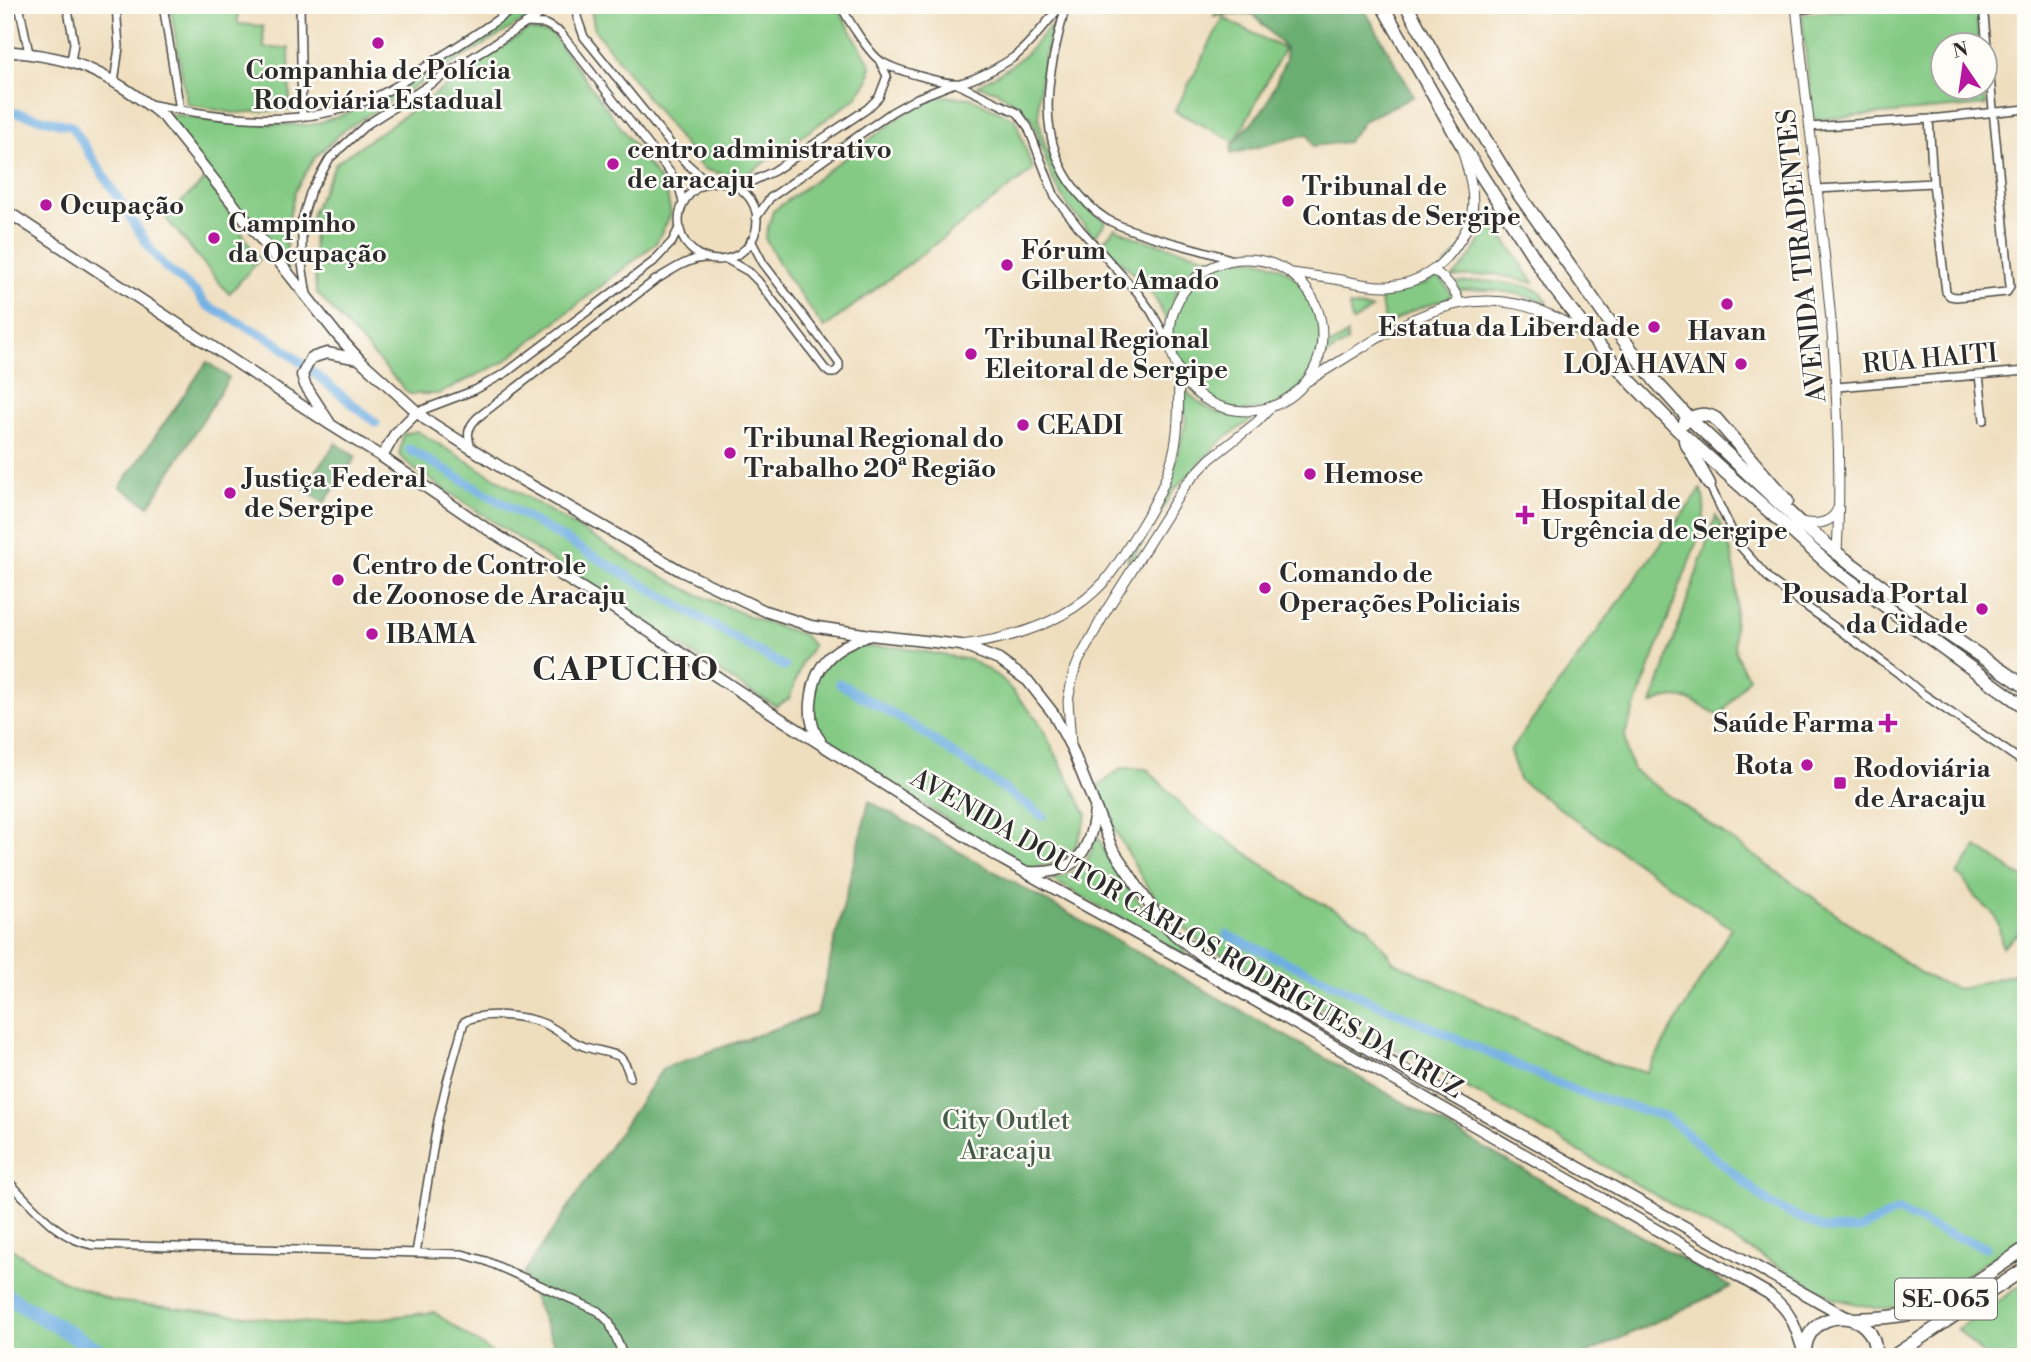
<svg xmlns="http://www.w3.org/2000/svg" width="2031" height="1362" font-family="'Libre Bodoni',serif">
	<style>
		.green { fill: #84ca84; stroke: #587a58; stroke-width: 2 }
		.forest { fill: #6bae72; stroke: #4b6c4e; stroke-width: 2 }
		.lines { fill: none; stroke-linecap: round; stroke-linejoin: round }
		.canal { stroke: #6fafe2; stroke-width: 9 }
		.river { stroke: #6fafe2; stroke-width: 16 }
		.minor-casing { stroke: #484641; stroke-width: 10 }
		.tertiary-casing { stroke: #484641; stroke-width: 11 }
		.secondary-casing { stroke: #484641; stroke-width: 13 }
		.primary-casing { stroke: #484641; stroke-width: 15 }
		.minor { stroke: #fff; stroke-width: 7 }
		.tertiary { stroke: #fff; stroke-width: 9 }
		.secondary { stroke: #fff; stroke-width: 10 }
		.primary { stroke: #fff; stroke-width: 12 }
		.poi-dot { fill: #b5179e; stroke: #fdfcf7; stroke-width: 2.5 }
		.labels { text-anchor: middle; stroke-width: 5; stroke-linejoin: round; paint-order: stroke }
		.shield { fill: #fdfcf7; stroke: #6a6a68; stroke-width: 2 }
		.shield-label { font-size: 24px; font-weight: bold; fill: #2b2b2b }
		.poi-label { font-size: 26px; font-weight: bold; fill: #2b2b2b; stroke: #fdfcf7; text-anchor: start }
		.street-label { font-size: 26px; fill: #2b2b2b; stroke: #fdfcf7 }
		.park-label { font-size: 26px; fill: #465b46; stroke: #fdfcf7 }
		.district-label { font-size: 33px; font-weight: bold; letter-spacing: 2px; fill: #2b2b2b; stroke: #fdfcf7 }
	</style>
	<rect width="100%" height="100%" fill="#fdfcf7"/>
	<filter id="ink" filterUnits="userSpaceOnUse"><feTurbulence type="fractalNoise" baseFrequency=".0143" numOctaves="2"/><feDisplacementMap in="SourceGraphic" scale="14" xChannelSelector="R" yChannelSelector="G"/><feConvolveMatrix kernelMatrix="1 2 1 2 8 2 1 2 1" color-interpolation-filters="sRGB"/></filter>
	<filter id="wash" filterUnits="userSpaceOnUse"><feTurbulence type="fractalNoise" baseFrequency=".00686" numOctaves="4" result="noise"/><feDisplacementMap in="SourceGraphic" scale="28" xChannelSelector="R" yChannelSelector="G"/><feGaussianBlur stdDeviation="1.57" result="paint"/><feColorMatrix in="noise" values="0 0 0 0 0 0 0 0 0 0 0 0 0 0 0 0 0 1.4 0 .05"/><feComposite in="paint" operator="in"/></filter>
	<g filter="url(#wash)">
		<rect width="100%" height="100%" fill="#efdebe"/>
		<path class="green" d="M170,5H238V24L263,26L264,48H289L290,110L233,113L187,104Z
			M530,5H549L344,130L315,157L295,191L286,231L288,271L163,113L235,123L311,125L342,115L389,96Z
			M593,5H836L871,65L868,81L855,99L748,174L735,177L703,169L595,30L591,10Z
			M1902,5H1975L1980,45L1944,46V88H1984L1986,105L1812,120L1802,14Z
			M1223,18L1284,49L1235,142L1175,111Z
			M1053,23C1047,47 1040,73 1039,98C1036,150 1065,194 1106,222L1094,237L1068,206L1051,176L1032,118L1016,104L996,91L977,86L1006,69L1026,54Z
			M527,30L552,34L666,189L671,214L656,243L504,362L438,394H409L316,292L312,213L336,163Z
			M940,96L971,98L1015,119L1033,170L824,328L784,272L765,238L773,211L912,108Z
			M207,178L259,260L229,294L165,217Z
			M1480,197L1485,208C1478,232 1468,254 1449,271L1445,265C1466,248 1476,224 1480,197Z
			M1489,216L1534,283L1495,274L1453,277C1470,260 1485,240 1489,216Z
			M1115,228L1137,238L1213,258L1176,292L1168,323L1156,300L1142,281L1101,244Z
			M1169 335a76 76 0 1 1 152 0a76 76 0 1 1-152 0Z
			M1436,277L1442,280L1451,293L1450,297L1409,312L1386,325L1379,295L1425,284Z
			M1482,281C1497,282 1530,284 1542,293C1543,294 1547,302 1548,303C1516,292 1493,288 1459,290L1455,283Z
			M1349,306L1372,309L1352,322Z
			M1348,334L1347,342L1321,358L1323,350Z
			M1182,388C1213,415 1217,415 1257,416L1222,440L1173,491L1131,561L1127,559L1154,514L1173,471L1186,421Z
			M417,431L631,560L696,594L761,621L804,635L813,646L803,661L789,699L776,706L747,690L414,469L399,455L403,434Z
			M1701,489C1707,505 1704,517 1700,533L1625,734L1627,753L1633,770L1923,975L1957,989L2026,971V1236L1926,1301L1901,1308H1875L1836,1299L1479,1094L1201,943L1171,915L1146,885L1093,791L1121,768L1147,769L1190,814L1308,896L1368,927L1394,962L1611,1064L1647,1072L1731,928L1519,780L1510,751Z
			M1716,516C1729,539 1736,562 1736,588C1737,623 1725,648 1749,677L1720,716C1695,702 1680,689 1652,704Z
			M847,647H898L971,660L1001,678L1038,720L1087,815C1073,857 1073,859 1029,869L822,743L809,708L814,676Z
			M1097,835L1113,869L1125,885L1157,923L1184,949L1188,957L1051,879C1082,872 1088,865 1097,835Z
			M1977,847L2026,880V927L2002,947L1999,926L1994,914L1975,897L1963,878L1957,875Z
			M5,1245L61,1280L113,1301L326,1325L434,1312L498,1357H5Z
			M2026,1282V1357H1986L1957,1329Z"/>
		<path class="forest" d="M1220,5H1362L1414,96L1365,120L1347,142L1313,146L1308,134L1231,154L1232,145L1266,106L1286,59L1285,48L1253,14L1214,16Z
			M207,362L229,378L149,506L120,487Z
			M336,443L356,457L324,503L304,488Z
			M869,801L1731,1287L1580,1357H560L523,1274L663,1068L817,1014Z"/>
		<g class="lines">
			<path class="canal" d="M5,112L18,113L72,126L151,250L165,267L196,292L206,305L274,341L376,423
				M409,449L785,667
				M839,683L915,727L1043,816
				M1227,935L1382,1006L1578,1092L1667,1117L1770,1204L1824,1229L1858,1230L1898,1211L1942,1232L1986,1247"/>
			<path class="river" d="M5,1295L109,1357"/>
		</g>
	</g>
	<g filter="url(#ink)">
		<g class="lines">
			<defs>
				<path id="minor" d="M19,5L29,53
					M67,5L74,43L71,62
					M163,5L180,110
					M300,5L302,117
					M578,5L577,17L584,37L686,163L709,183
					M841,5C847,19 870,55 882,62C895,70 946,85 960,83C975,80 1001,66 1014,57C1032,43 1046,22 1062,5
					M1066,5C1049,71 1031,136 1079,194C1088,205 1102,218 1116,224C1153,240 1195,247 1233,260
					M1796,10L1836,5
					M527,23L545,24L560,32L672,175L680,190L683,203
					M114,83L119,47L116,5
					M149,104C223,119 303,130 375,97C396,88 415,74 434,61C463,43 491,24 519,5
					M1929,119L1933,183L1946,292L1950,296L1956,297L2007,292L2010,286L1983,5
					M1809,127L1929,119L2026,109
					M679 221a39 39 0 1 1 78 0a39 39 0 1 1-78 0Z
					M738,188L774,171L867,109L879,97L887,76L880,62
					M1816,189L1933,183
					M756,218L770,198L892,112L917,98L955,83L1018,113L1028,127L1055,197L1080,229L1137,292L1151,311L1170,345
					M726,259L749,272L758,281L825,369L830,373H834L839,368V363L763,263L751,240
					M307,295L302,264V220L310,193L330,158L366,125L555,5
					M1979,375L1984,420
					M1837,387L2026,371
					M417,412L475,390L507,372L653,262L672,242L679,228
					M471,448C467,435 467,428 477,418L654,281C671,271 686,259 705,258
					M1709,484L1739,545L1770,580L1898,673L1923,694L2026,764
					M5,1178C31,1203 56,1239 93,1245L462,1254L486,1261L598,1311L609,1322L624,1357
					M416,1253L437,1125L446,1086L464,1022C482,1010 526,1016 545,1024C558,1030 570,1041 583,1046C592,1050 615,1053 620,1057C625,1062 628,1070 630,1077"/>
				<path id="tertiary" d="M1796,5C1814,187 1847,369 1837,553
					M1170 335a76 76 0 1 1 152 0a76 76 0 1 1-152 0Z
					M1434,271C1446,279 1455,288 1459,303
					M1292,273C1307,275 1321,277 1335,279C1353,282 1370,287 1389,286C1419,283 1439,270 1456,246C1463,236 1470,224 1472,212C1475,192 1469,173 1463,153
					M1306,382C1404,324 1473,260 1586,335
					M1800,522C1815,525 1832,525 1838,508
					M961,645C1013,639 1067,622 1104,582C1117,567 1126,550 1137,533C1154,506 1169,478 1175,446C1180,421 1178,396 1179,371
					M1071,744L1068,701L1073,675L1079,660L1106,611L1186,484L1210,459L1257,422L1272,406"/>
				<path id="secondary" d="M5,51C27,53 49,56 70,62C103,72 138,96 164,117L338,336L359,359L425,419L513,475L681,571L765,611L811,626L870,635L961,645L999,660L1028,681L1053,713L1072,749L1112,848L1155,913L1174,934L1203,957L1848,1318
					M5,210L331,425L382,457L487,529L606,603L781,719L1003,860L1196,967L1769,1294C1793,1313 1795,1326 1804,1354
					M329,422L305,385L302,375L311,358L327,353L359,359
					M382,457L395,434L417,412
					M820,740C811,729 810,716 811,703C814,664 832,648 868,636
					M1028,872C1075,875 1090,854 1095,810"/>
				<path id="primary" d="M1382,5L1460,142L1551,284L1594,340L1633,384L1678,430L1834,569L2026,708
					M1406,5L1448,79L1520,196L1603,313L1656,382L1686,415L1799,522L1837,553L1930,622L2026,687
					M1685,422C1695,414 1706,412 1716,419L1787,501
					M1685,441L1709,484
					M1854,1319C1873,1318 1894,1318 1913,1313C1954,1301 1991,1271 2026,1248
					M1805,1357C1801,1306 1879,1303 1875,1357
					M1892,1357L2026,1268"/>
			</defs>
			<use href="#minor" class="minor-casing"/>
			<use href="#tertiary" class="tertiary-casing"/>
			<use href="#secondary" class="secondary-casing"/>
			<use href="#primary" class="primary-casing"/>
			<use href="#minor" class="minor"/>
			<use href="#tertiary" class="tertiary"/>
			<use href="#secondary" class="secondary"/>
			<use href="#primary" class="primary"/>
		</g>
	</g>
	<g class="poi-dot">
		<circle cx="378" cy="43" r="7"/>
		<circle cx="613" cy="164" r="7"/>
		<circle cx="1288" cy="201" r="7"/>
		<circle cx="46" cy="205" r="7"/>
		<circle cx="214" cy="238" r="7"/>
		<circle cx="1007" cy="265" r="7"/>
		<circle cx="1727" cy="304" r="7"/>
		<circle cx="1654" cy="327" r="7"/>
		<circle cx="971" cy="354" r="7"/>
		<circle cx="1741" cy="364" r="7"/>
		<circle cx="1023" cy="425" r="7"/>
		<circle cx="730" cy="453" r="7"/>
		<circle cx="1310" cy="474" r="7"/>
		<circle cx="230" cy="493" r="7"/>
		<path d="M1521.5 504.5h7v7h7v7h-7v7h-7v-7h-7v-7h7z"/>
		<circle cx="338" cy="580" r="7"/>
		<circle cx="1265" cy="588" r="7"/>
		<circle cx="1982" cy="609" r="7"/>
		<circle cx="372" cy="634" r="7"/>
		<path d="M1884.5 712.5h7v7h7v7h-7v7h-7v-7h-7v-7h7z"/>
		<circle cx="1807" cy="765" r="7"/>
		<rect x="1833" y="776" width="14" height="14" rx="3.5"/>
	</g>
	<g class="labels">
		<rect class="shield" x="1895" y="1278.5" width="102" height="41" rx="5"/>
		<g class="shield-label">
			<text x="1946" y="1307">SE-065</text>
		</g>
		<g class="poi-label">
			<text x="378" y="79" text-anchor="middle">Companhia de Polícia<tspan x="378" dy="30">Rodoviária Estadual</tspan></text>
			<text x="627" y="158">centro administrativo<tspan x="627" dy="30">de aracaju</tspan></text>
			<text x="1302" y="195">Tribunal de<tspan x="1302" dy="30">Contas de Sergipe</tspan></text>
			<text x="60" y="214">Ocupação</text>
			<text x="228" y="232">Campinho<tspan x="228" dy="30">da Ocupação</tspan></text>
			<text x="1021" y="259">Fórum<tspan x="1021" dy="30">Gilberto Amado</tspan></text>
			<text x="1640" y="336" text-anchor="end">Estatua da Liberdade</text>
			<text x="1727" y="340" text-anchor="middle">Havan</text>
			<text x="985" y="348">Tribunal Regional<tspan x="985" dy="30">Eleitoral de Sergipe</tspan></text>
			<text x="1727" y="373" text-anchor="end">LOJA HAVAN</text>
			<text x="1037" y="434">CEADI</text>
			<text x="744" y="447">Tribunal Regional do<tspan x="744" dy="30">Trabalho 20ª Região</tspan></text>
			<text x="1324" y="483">Hemose</text>
			<text x="244" y="487">Justiça Federal<tspan x="244" dy="30">de Sergipe</tspan></text>
			<text x="1541" y="509">Hospital de<tspan x="1541" dy="30">Urgência de Sergipe</tspan></text>
			<text x="352" y="574">Centro de Controle<tspan x="352" dy="30">de Zoonose de Aracaju</tspan></text>
			<text x="1279" y="582">Comando de<tspan x="1279" dy="30">Operações Policiais</tspan></text>
			<text x="1968" y="603" text-anchor="end">Pousada Portal<tspan x="1968" dy="30">da Cidade</tspan></text>
			<text x="386" y="643">IBAMA</text>
			<text x="1874" y="732" text-anchor="end">Saúde Farma</text>
			<text x="1793" y="774" text-anchor="end">Rota</text>
			<text x="1854" y="777">Rodoviária<tspan x="1854" dy="30">de Aracaju</tspan></text>
		</g>
		<g class="street-label">
			<text transform="translate(1801 256) rotate(-96)" y="9">AVENIDA TIRADENTES</text>
			<text transform="translate(1930 358) rotate(-5)" y="9">RUA HAITI</text>
			<text transform="translate(1187 933) rotate(30)" y="9">AVENIDA DOUTOR CARLOS RODRIGUES DA CRUZ</text>
		</g>
		<g class="park-label">
			<text x="1006" y="1129">City Outlet<tspan x="1006" dy="30">Aracaju</tspan></text>
		</g>
		<g class="district-label">
			<text x="626" y="680">CAPUCHO</text>
		</g>
	</g>
	<rect width="2031" height="1362" fill="none" stroke="#fdfcf7" stroke-width="28"/>
	<g transform="translate(1964 66) rotate(347)"><circle r="33" fill="#fdfcf7" stroke="#a9a8a5" stroke-width="2"/>
	<path d="M0-5L12 26L0 18L-12 26Z" fill="#b5179e"/>
	<text y="-10" font-size="19" font-weight="bold" text-anchor="middle" fill="#2b2b2b">N</text>
	</g>
</svg>
